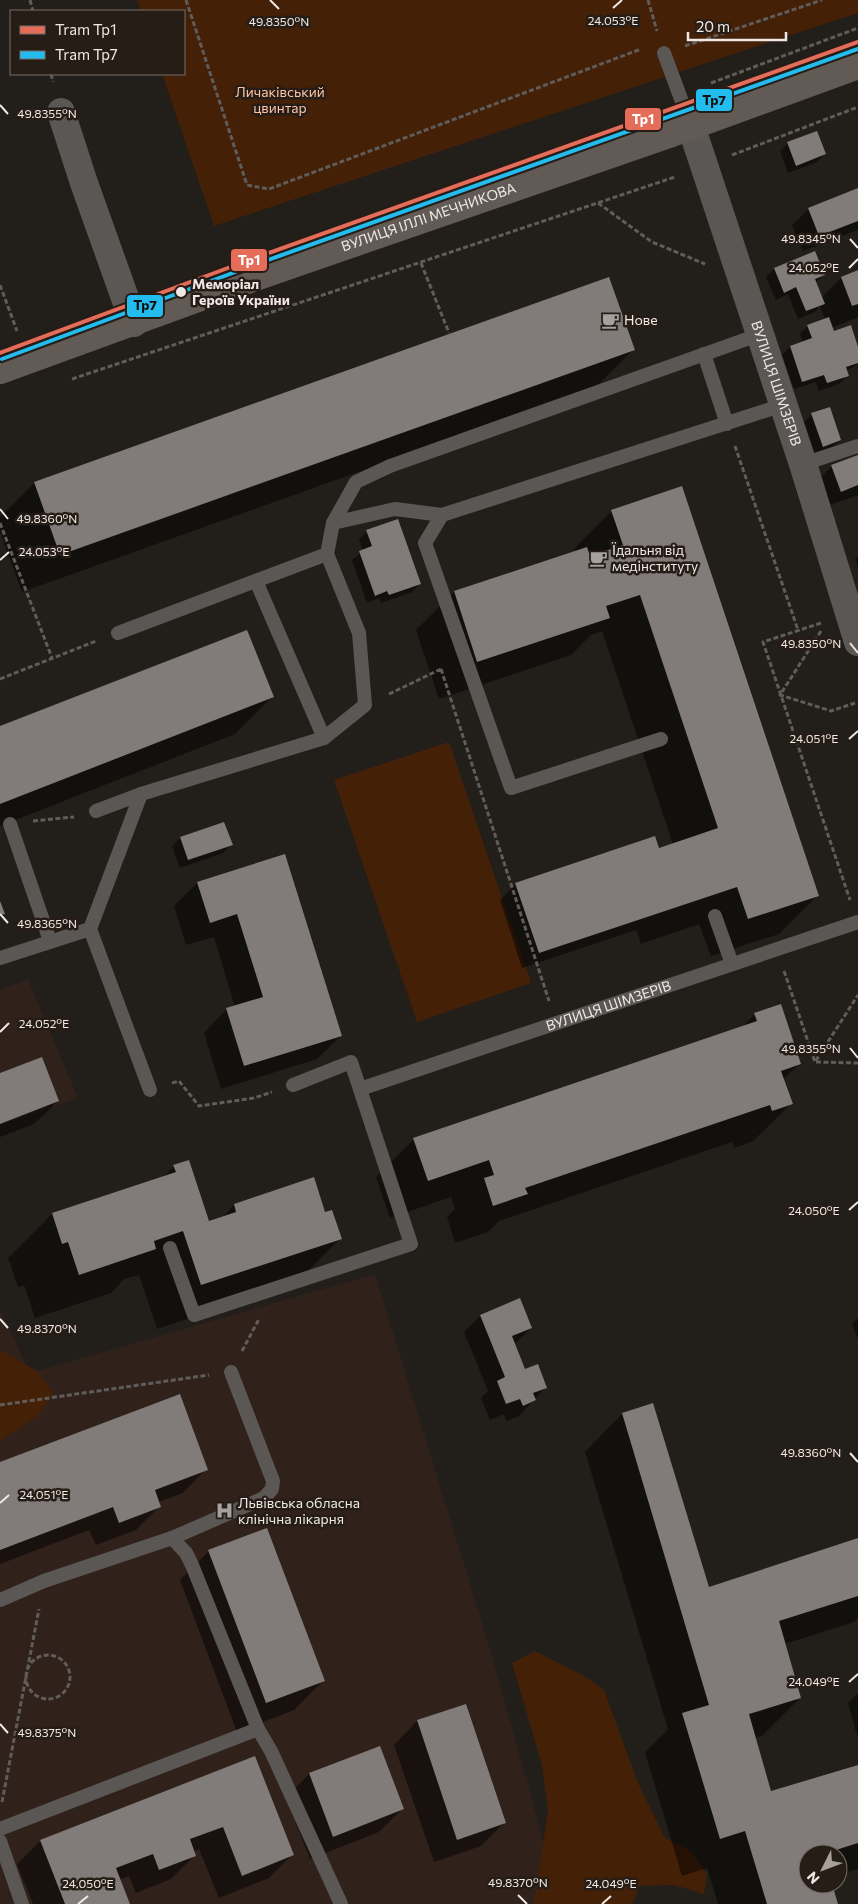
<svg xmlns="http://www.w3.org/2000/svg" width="858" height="1904" font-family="Commissioner,sans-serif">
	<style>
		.built { fill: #30211a }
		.green { fill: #442007 }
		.shadow { fill: #0007 }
		.building { fill: #817c79 }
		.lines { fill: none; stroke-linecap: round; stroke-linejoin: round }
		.path { stroke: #605c5a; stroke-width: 3; stroke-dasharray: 5 2.5; stroke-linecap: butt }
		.service { stroke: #5b5755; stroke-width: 14 }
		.minor { stroke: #5b5755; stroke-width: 28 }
		.tertiary { stroke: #5b5755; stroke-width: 28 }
		.secondary { stroke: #625a54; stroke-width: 28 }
		.tram-1-casing { stroke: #261d17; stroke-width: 8 }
		.tram-2-casing { stroke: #261d17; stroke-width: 8 }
		.tram-1 { stroke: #e66c5a; stroke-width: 4 }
		.tram-2 { stroke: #23bcee; stroke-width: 4 }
		.ticks { fill: none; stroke: #efe8e4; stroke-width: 2 }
		.stop-dot { fill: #efe8e4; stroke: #261d17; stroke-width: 2 }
		.labels { text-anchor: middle; stroke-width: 5; stroke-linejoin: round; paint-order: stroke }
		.park-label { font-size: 14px; fill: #fcc3a4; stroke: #261d17 }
		.street-label { font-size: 14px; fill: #efe8e4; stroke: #261d17 }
		.stop-label { font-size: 14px; font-weight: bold; fill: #efe8e4; stroke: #261d17; text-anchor: start }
		.poi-label { font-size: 14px; fill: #efe8e4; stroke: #261d17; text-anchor: start }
		.ticks-label { font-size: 12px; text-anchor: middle; fill: #efe8e4; stroke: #261d17; stroke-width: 5; stroke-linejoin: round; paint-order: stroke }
		.line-badge { stroke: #261d17; stroke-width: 2 }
		.badge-label { font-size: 14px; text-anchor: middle; font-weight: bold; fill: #fff }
		.pale-badge-label { font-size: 14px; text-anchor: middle; font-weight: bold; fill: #111 }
	</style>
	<rect width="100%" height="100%" fill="#221e1a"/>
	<path class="built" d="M28,979L78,1098L0,1125V990Z
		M375,1274L490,1649L561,1904H0V1309L30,1373Z"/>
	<path class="green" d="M137,0H858V13L214,226L162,74H184V11H141Z
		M449,742L531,983L417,1022L334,780Z
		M0,1350L37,1371L53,1393L39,1415L0,1441Z
		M535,1651L584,1676L604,1690L638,1783L665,1838L691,1851L707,1875L704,1894L674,1885L640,1886L632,1904H534L548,1811L542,1765L512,1663Z"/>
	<path class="shadow" d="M788,143L825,154L817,162L788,173L780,151Z
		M858,190V230L803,251L792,225L809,209Z
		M814,253L824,275L815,283L821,298L841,278L858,271V317L832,328L833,332L858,351V364L846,371L847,376L839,384L819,391L816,382L794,389L782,355L790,347L803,343L800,334L808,326L825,320L820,306L815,312L798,319L788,294L776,300L766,277L774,269Z
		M608,278L634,349L596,387L22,592L0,531V517L34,483Z
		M812,415L840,440L832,448L815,454L804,422Z
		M858,456V495L824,507L816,482L832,466Z
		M612,511L817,896L779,934L711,956L699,924L641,944L636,930L522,968L500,900L516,884L673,844L602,631L591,635L571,655L439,699L416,630L454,592L575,552L574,549Z
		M367,531L420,584L412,592L381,603L379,598L367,603L352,560L363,551L359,539Z
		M858,556V568L855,559Z
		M272,697L235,734L0,826V728Z
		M224,823L231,845L223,853L180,868L172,846L180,838Z
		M285,856L341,1036L317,1059L221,1089L204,1033L227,1009L235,1007L214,937L186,945L174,906L197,883Z
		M755,1014L800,1063L783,1080L791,1104L753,1141L734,1148L732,1142L499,1221L488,1232L455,1243L447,1217L455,1209L451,1197L390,1218L376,1177L414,1139L742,1027Z
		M0,1074L58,1101L34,1124L0,1137Z
		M174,1166L208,1223L221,1219L234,1205L324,1214L340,1239L296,1283L157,1329L139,1275L124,1279L111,1293L35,1318L24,1285L18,1287L8,1258L52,1214L162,1178Z
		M519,1299L531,1328L514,1345L524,1371L546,1387L519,1416L507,1421L504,1414L490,1420L481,1398L488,1391L464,1332L480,1316Z
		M858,1318V1339L852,1324Z
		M622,1414L708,1588L858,1540V1618L854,1622L785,1644L800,1698L762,1736L754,1738L771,1793L858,1767V1869L838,1875V1854H808V1884H831L837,1904H718L707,1868L682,1876L645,1752L668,1729L585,1452Z
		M0,1464L206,1469L183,1493L158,1502L159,1507L136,1530L96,1545L89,1530L0,1564Z
		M209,1551L323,1681L294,1710L237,1732L180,1580Z
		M858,1693V1739L848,1703Z
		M465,1705L504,1823L481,1846L434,1862L394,1745L417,1721Z
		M379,1748L402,1809L379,1832L310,1859L286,1798L309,1774Z
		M254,1757L292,1855L269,1878L219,1898L199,1849L193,1852L194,1856L171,1879L136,1893L129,1876L119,1880L128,1904H33L17,1864L40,1841Z"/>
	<path class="building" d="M817,131L826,154L796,166L787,142Z
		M858,188V221L819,236L808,208Z
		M815,251L825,275L815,279L825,304L806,311L796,287L784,293L774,268Z
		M858,270V304L852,306L841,277Z
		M609,277L635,350L60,555L34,482Z
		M829,317L834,331L851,325L858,347V363L846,367L849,376L827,383L824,375L802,382L790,346L812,338L807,325Z
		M830,407L841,440L823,447L811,413Z
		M858,455V485L841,492L831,465Z
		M682,486L819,896L748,919L737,887L539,953L515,883L655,836L659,848L718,828L640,595L606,606L610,618L477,662L454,591L587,547L590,556L623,545L611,510Z
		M398,519L421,584L389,595L387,591L375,596L359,551L372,546L366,530Z
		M247,630L274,697L0,804V726Z
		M224,822L233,845L188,860L180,837Z
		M285,854L342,1036L244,1066L226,1008L263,997L237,914L210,923L197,882Z
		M0,901L5,914L0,915Z
		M781,1004L801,1064L781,1071L793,1104L772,1111L770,1105L525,1188L528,1194L493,1206L484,1178L494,1175L489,1160L428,1181L413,1138L757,1021L754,1013Z
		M42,1057L59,1101L0,1124V1073Z
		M189,1160L209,1221L236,1212L234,1204L314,1177L325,1212L332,1210L342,1239L201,1285L183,1231L154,1241L156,1249L79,1275L68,1242L62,1244L52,1213L176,1172L173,1165Z
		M520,1298L532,1328L512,1336L525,1369L538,1364L547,1388L533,1393L536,1400L523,1406L520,1399L506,1404L497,1381L505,1377L480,1315Z
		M180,1394L208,1470L155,1490L161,1507L119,1523L113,1507L0,1550V1462Z
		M653,1403L709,1587L858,1538V1596L779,1621L801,1698L749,1714L771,1791L858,1765V1843L823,1854H808V1884H832L838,1904H767L745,1831L720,1839L682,1713L709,1705L622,1413Z
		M267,1528L325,1681L266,1703L208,1550Z
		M466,1704L506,1823L457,1840L417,1720Z
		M380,1746L404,1809L333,1837L309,1773Z
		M255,1756L294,1855L242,1876L223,1827L190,1839L196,1856L159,1870L153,1854L116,1868L130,1904H65L40,1840Z"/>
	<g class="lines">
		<path class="path" d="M30,0L33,11
			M186,0L247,185L269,189L641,49
			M648,0L657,31
			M685,46L822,0
			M51,74L53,82
			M711,83L858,28
			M732,155L858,107
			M598,203L652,242L705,264
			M421,263L449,333
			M0,285L17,331
			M72,379L675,177
			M735,446L798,630
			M0,523L52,658
			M821,623L763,642L850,900
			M821,631L780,695L831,711L855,703
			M441,669L549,1001
			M0,679L96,641
			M389,694L441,669
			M33,821L74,817
			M784,971L815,1062L858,995
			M816,1062L858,1063
			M172,1083L179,1081L199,1106L254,1098L272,1092
			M242,1351L259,1319
			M0,1405L209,1375
			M26 1677a22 22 0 1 1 44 0a22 22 0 1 1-44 0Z
			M2,1802L39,1609"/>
		<g class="service">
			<path d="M664,53L691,126"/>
			<path d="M704,354L727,424"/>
			<path d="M803,464L858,446"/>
			<path d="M333,523L395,509L442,515"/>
			<path d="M256,581L324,738"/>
			<path d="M118,633L327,554"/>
			<path d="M661,739L511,788L425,543L442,515L783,405"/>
			<path d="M141,794L90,929L150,1090"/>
			<path d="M96,811L141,794L324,738L365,705L359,633L327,554L333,523L356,482L390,466L761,334"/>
			<path d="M10,824L50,941"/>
			<path d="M715,916L732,964"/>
			<path d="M0,958L90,929"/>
			<path id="s1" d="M360,1089L858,922"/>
			<path d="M170,1248L194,1315L411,1244L351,1062L293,1085"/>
			<path d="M172,1538L264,1498L272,1489L273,1481L231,1372"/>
			<path d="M0,1600L44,1581L172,1538L186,1553L192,1565L258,1729L271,1751L341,1904"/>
			<path d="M0,1829L258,1729"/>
			<path d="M0,1841L22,1904"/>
		</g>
		<path class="minor" d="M61,112L84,183L134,323"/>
		<path class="tertiary" id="s2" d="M691,126L803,464L858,642"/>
		<path class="secondary" id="s3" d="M0,370L258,276L669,134L858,65"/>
		<defs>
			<path id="tram-1" d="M0,353L252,259L858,42"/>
			<path id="tram-2" d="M2,359L254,265L858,49"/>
		</defs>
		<use href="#tram-1" class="tram-1-casing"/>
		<use href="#tram-2" class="tram-2-casing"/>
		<use href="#tram-1" class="tram-1"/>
		<use href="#tram-2" class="tram-2"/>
	</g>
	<path class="ticks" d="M270,0L279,9M613,8L622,0M0,105L8,114M850,239L858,248M849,268L858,259M0,509L8,519M0,560L9,552M850,643L858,653M849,739L858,731M0,914L8,923M0,1032L9,1023M850,1048L858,1058M849,1210L858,1202M0,1319L8,1328M850,1453L858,1462M0,1503L9,1495M849,1682L858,1674M0,1724L8,1733M518,1895L527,1904M78,1904L88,1896M602,1904L611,1896"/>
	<defs>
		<symbol id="cafe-bare" viewBox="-9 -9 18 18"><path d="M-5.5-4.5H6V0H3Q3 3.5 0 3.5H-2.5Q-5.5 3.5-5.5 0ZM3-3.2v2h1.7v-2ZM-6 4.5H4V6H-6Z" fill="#a7a19d" stroke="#261d17" stroke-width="2.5" paint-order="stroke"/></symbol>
		<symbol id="hospital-bare" viewBox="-9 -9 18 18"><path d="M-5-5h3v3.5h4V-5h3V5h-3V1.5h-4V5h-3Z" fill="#a7a19d" stroke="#261d17" stroke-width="2.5" paint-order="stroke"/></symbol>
	</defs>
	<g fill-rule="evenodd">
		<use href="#cafe-bare" x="598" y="308" width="25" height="25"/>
		<use href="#cafe-bare" x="586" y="546" width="25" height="25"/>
		<use href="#hospital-bare" x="212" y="1498" width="25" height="25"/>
	</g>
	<circle class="stop-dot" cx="181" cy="292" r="6"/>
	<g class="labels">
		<g class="park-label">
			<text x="280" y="97">Личаківський<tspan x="280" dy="16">цвинтар</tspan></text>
		</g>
		<g class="street-label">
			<text dy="5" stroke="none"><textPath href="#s3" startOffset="455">ВУЛИЦЯ ІЛЛІ МЕЧНИКОВА</textPath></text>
			<text dy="5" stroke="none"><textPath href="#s2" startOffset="271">ВУЛИЦЯ ШІМЗЕРІВ</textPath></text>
			<text dy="5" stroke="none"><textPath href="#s1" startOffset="262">ВУЛИЦЯ ШІМЗЕРІВ</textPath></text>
		</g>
		<g class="stop-label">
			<text x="192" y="289">Меморіал<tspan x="192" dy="16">Героїв України</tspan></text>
		</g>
		<g class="poi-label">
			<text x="624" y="325">Нове</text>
			<text x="612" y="555">Їдальня від<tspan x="612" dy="16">медінституту</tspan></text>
			<text x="238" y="1508">Львівська обласна<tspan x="238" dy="16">клінічна лікарня</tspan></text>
		</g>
	</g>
	<g class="ticks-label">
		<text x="613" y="25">24.053°E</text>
		<text x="279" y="26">49.8350°N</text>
		<text x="47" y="118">49.8355°N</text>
		<text x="811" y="243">49.8345°N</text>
		<text x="814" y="272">24.052°E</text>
		<text x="47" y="523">49.8360°N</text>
		<text x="44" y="556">24.053°E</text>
		<text x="811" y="648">49.8350°N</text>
		<text x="814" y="743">24.051°E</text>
		<text x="47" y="928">49.8365°N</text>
		<text x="44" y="1028">24.052°E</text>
		<text x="811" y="1053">49.8355°N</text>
		<text x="814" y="1215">24.050°E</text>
		<text x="47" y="1333">49.8370°N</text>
		<text x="811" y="1457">49.8360°N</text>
		<text x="44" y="1499">24.051°E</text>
		<text x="814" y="1686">24.049°E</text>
		<text x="47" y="1737">49.8375°N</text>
		<text x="518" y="1887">49.8370°N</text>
		<text x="88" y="1888">24.050°E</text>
		<text x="611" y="1888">24.049°E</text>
	</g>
	<g class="line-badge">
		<rect x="695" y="88" width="38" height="24" rx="5" fill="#23bcee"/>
		<rect x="624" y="107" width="38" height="24" rx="5" fill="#e66c5a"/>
		<rect x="230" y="248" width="38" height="24" rx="5" fill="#e66c5a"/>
		<rect x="126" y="294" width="38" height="24" rx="5" fill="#23bcee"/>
	</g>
	<g class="badge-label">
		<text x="643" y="124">Тр1</text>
		<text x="249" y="265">Тр1</text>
	</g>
	<g class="pale-badge-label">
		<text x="714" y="105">Тр7</text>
		<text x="145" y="310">Тр7</text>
	</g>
	<rect x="10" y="10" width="175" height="65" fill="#261d17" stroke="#766e69"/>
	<rect x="20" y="26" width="25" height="8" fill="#e66c5a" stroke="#766e69"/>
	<text x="55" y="35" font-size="15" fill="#efe8e4">Tram Тр1</text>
	<rect x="20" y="51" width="25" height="8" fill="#23bcee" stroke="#766e69"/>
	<text x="55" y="60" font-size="15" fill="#efe8e4">Tram Тр7</text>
	<g transform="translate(823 1869) rotate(228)"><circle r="24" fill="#261d17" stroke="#766e69"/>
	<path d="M0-4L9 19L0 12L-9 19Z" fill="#a7a19d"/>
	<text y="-8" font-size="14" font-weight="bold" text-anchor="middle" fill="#efe8e4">N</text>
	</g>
	<path d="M688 32v8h98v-8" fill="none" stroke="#efe8e4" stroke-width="2.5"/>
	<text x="696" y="32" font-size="15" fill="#efe8e4" stroke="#261d17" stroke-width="4" paint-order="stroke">20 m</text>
</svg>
